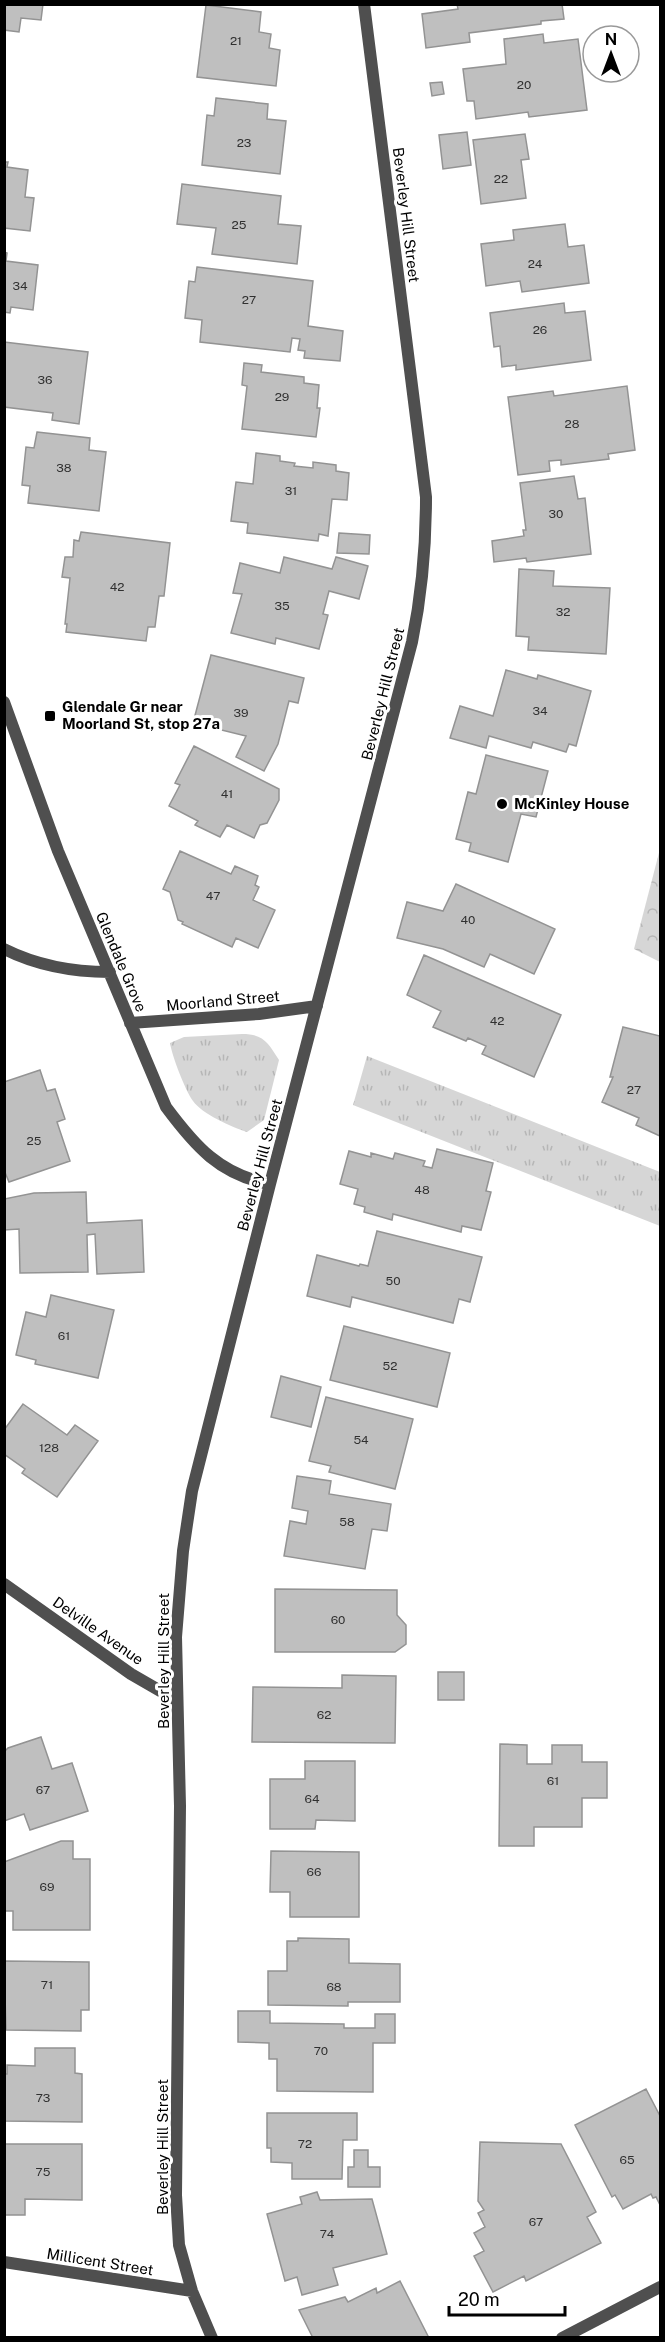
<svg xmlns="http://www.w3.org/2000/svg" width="665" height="2342" font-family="'Public Sans',sans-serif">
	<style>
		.grass { fill: url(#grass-tufts) }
		.park { fill: url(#park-crowns) }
		.building { fill: #bfbfbf; stroke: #939393; stroke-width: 1.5 }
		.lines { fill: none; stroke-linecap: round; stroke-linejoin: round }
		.minor { stroke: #4f4f4f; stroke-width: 12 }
		.poi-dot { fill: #000; stroke: #fff; stroke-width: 2 }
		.labels { text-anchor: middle; stroke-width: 6; stroke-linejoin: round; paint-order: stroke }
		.number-label { font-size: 12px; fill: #303030 }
		.street-label { font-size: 15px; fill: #000; stroke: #fff }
		.poi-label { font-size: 15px; font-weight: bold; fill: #000; stroke: #fff; text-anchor: start }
	</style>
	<defs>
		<pattern id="grass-tufts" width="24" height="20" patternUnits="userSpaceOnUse" patternTransform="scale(1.5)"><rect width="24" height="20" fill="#d6d6d6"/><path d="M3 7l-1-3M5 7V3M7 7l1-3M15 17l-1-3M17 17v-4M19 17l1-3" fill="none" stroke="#b6b6b6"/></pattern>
		<pattern id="park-crowns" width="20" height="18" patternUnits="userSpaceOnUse" patternTransform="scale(1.5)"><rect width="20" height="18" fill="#d6d6d6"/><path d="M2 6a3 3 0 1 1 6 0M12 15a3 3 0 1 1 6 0" fill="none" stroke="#b6b6b6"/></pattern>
	</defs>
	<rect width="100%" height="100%" fill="#fff"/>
	<path class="grass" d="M242,1034C264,1034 268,1043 279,1060L264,1120L247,1132C232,1127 202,1114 193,1101C185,1090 172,1056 170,1043L184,1037Z
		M367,1056L660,1172V1226L353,1105Z"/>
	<path class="park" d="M660,849V962L634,949Z"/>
	<path class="building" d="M5,4H43L41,20L21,18L19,32L4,30Z
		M457,4H562L564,19L541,21V24L469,33L470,42L426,48L422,14L458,9Z
		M206,5L261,12L259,32L271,34L269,48L280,50L276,86L197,77Z
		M543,34L544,43L578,39L587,110L529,117L528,112L476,119L474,101H467L463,69L506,64L504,39Z
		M442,82L444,94L432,96L430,83Z
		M216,98L268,104L267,119L286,121L280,174L202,165L207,115L214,116Z
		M467,132L471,165L443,169L439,135Z
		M525,134L529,159L521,160L526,198L481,204L473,140Z
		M4,162H8L7,167L28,170L25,197L34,198L30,231L4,228Z
		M182,184L281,196L278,224L301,226L297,264L212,254L216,228L177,224Z
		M565,224L568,247L584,245L589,283L522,292L520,281L486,286L481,244L514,240L513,230Z
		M4,252L7,253L6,261L38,265L33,310L11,307L10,313L4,312Z
		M197,267L313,281L308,326L343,331L340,361L304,358L305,351L298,350L300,339L292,338L290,352L200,342L202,320L185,318L189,281L195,282Z
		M564,303L565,313L585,311L591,360L516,370V365L502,367L500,346L494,347L490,313Z
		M4,342L88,352L79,424L52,420L53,413L4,407Z
		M244,363L262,365L261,372L304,377V383L319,385L317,408H320L316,437L242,429L247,386L242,385Z
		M627,386L635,450L608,454L609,459L561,465V460L549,461L550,471L518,475L508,397L553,391L554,396Z
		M37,432L90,438L89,450L106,452L99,511L28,503L30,486L22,485L26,447L34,448Z
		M256,453L280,456V461L295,463L294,466L313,468V462L336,465V471L349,473L347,500L332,499L328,536L319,534L318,541L247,533L248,523L231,521L236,482L253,484Z
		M574,476L578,499L585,498L591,554L527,562L526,558L494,562L492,541L524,536L523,530H526L520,483Z
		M81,532L170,543L164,596H159L155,627H148L146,641L66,632L67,624H65L70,578L62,577L65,557H73L74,540L79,541Z
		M339,533L370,535L369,554L337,553Z
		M284,557L332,569L336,557L368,566L359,599L329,591L323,614L328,615L319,649L276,638L275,644L231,633L242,594L233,593L240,563L280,573Z
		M519,569L554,571L553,586L610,588L606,654L528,650L529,637L516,636Z
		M211,655L304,678L298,703L289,701L278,744L264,771L236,757L246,736L193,723Z
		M506,670L537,679L538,675L591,691L576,746L569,744L566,752L533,742L531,748L489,736L486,748L450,738L460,706L493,716Z
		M194,746L279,789V800L267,823L260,825L254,838L227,825L220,837L195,825L198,821L169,806L180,785L175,783Z
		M486,755L548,771L536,817L521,814L508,862L469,851L471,843L456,839L468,792L476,794Z
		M180,851L231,874L235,866L258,876L255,885L259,887L253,900L275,910L258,948L236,938L232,947L182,924L183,922L178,920L170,892L163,889Z
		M456,884L555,929L534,974L490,954L484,967L443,949L397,938L407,902L443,911Z
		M424,955L561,1015L534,1077L482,1054L486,1046L468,1038L466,1041L433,1027L441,1011L407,995Z
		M623,1027L660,1036V1136L636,1125L639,1118L602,1102L613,1077H610Z
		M40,1070L47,1091L55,1089L65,1119L57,1122L70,1161L9,1182L4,1170V1082Z
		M437,1149L493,1163L486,1191L491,1192L481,1230L462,1226L461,1232L393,1214L392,1220L364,1212L365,1207L354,1204L358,1189L340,1184L349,1151L371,1157V1153L393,1159L395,1153L425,1161L423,1166L432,1168Z
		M86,1192L87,1223L142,1220L144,1272L97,1274L95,1234L87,1235L88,1272L20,1273L19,1229L4,1230V1199L34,1193Z
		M377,1231L482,1257L470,1302L459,1299L453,1323L352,1297L350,1307L307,1296L317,1255L359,1266L360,1264L368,1266Z
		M51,1295L114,1310L98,1378L35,1364L36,1360L16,1355L26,1312L46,1317Z
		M344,1326L450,1353L437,1407L330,1380Z
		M281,1376L321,1387L311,1427L271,1417Z
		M326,1397L413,1419L395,1489L329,1472L331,1466L309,1461Z
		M23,1404L67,1435L75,1425L98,1441L57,1497L22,1473L25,1469L4,1454V1430Z
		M297,1476L331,1481L329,1494L391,1504L387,1531L372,1529L365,1569L284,1556L290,1521L306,1524L308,1511L292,1508Z
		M275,1589L397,1590V1615L406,1625V1644L395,1652H275Z
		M438,1672H464V1700H438Z
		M342,1675L396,1676L395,1743L252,1742L253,1687L342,1688Z
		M41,1737L52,1769L72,1763L88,1811L30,1830L24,1814L4,1821V1752L8,1748Z
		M500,1744L527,1745V1764H552V1745H582V1762H607V1798H582V1827H534V1846H499Z
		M305,1761H355V1821L316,1820L315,1829H270V1779H305Z
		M61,1841H73V1859H90V1930H13V1911H4V1862Z
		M271,1851L359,1852V1917H290V1892H270Z
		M298,1938L349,1939V1963L400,1964V2002H348V2006L268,2005V1971H287V1941H298Z
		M4,1961L89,1962V2010H81V2031L6,2030Z
		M238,2011H270V2023L344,2024V2028H375V2014H395V2043H373V2092L277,2091V2059H269V2043L238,2042Z
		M35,2048H75V2073L82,2074V2122L4,2121V2074H7V2065L35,2066Z
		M646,2089L660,2116V2205L656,2197L653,2198L651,2194L623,2209L615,2195L612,2197L575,2125Z
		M267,2113H357V2140H343L342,2179H292V2163L271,2162V2148H267Z
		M480,2142L561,2144L596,2212L587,2217L601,2243L526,2281L524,2276L493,2292L474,2256L484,2251L474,2233L485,2227L478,2213L484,2210L478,2201Z
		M4,2144H82V2200L25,2199V2215H4Z
		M354,2150H368V2167H380V2187H348V2167H354Z
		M317,2192L320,2200L372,2199L387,2254L333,2268L338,2285L302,2295L297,2277L285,2281L267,2214L302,2204L300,2197Z
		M400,2281L429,2338H313L299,2310L345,2297L348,2302L376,2288L377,2293Z"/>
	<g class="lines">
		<path class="minor" d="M4,702L58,851L166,1107C195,1146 220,1175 270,1184
			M4,949C38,966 72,972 110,972
			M130,1023L259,1014L317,1006
			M4,1584L131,1674L176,1700
			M4,2262L192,2291
			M212,2338L192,2291L179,2245L176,2195L180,1806L176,1637L183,1551L192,1491L270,1184L412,642C422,593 426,547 426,497L364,4
			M562,2338L660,2287"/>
	</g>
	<g class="poi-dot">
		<rect x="44" y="710" width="12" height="12" rx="3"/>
		<circle cx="502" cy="804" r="6"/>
	</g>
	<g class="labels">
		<g class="number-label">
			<text x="236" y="45">21</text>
			<text x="524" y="89">20</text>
			<text x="244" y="147">23</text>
			<text x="501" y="183">22</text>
			<text x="239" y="229">25</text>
			<text x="535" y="268">24</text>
			<text x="20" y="290">34</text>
			<text x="249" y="304">27</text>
			<text x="540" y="334">26</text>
			<text x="45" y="384">36</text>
			<text x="282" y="401">29</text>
			<text x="572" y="428">28</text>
			<text x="64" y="472">38</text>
			<text x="291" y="495">31</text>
			<text x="556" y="518">30</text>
			<text x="117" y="591">42</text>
			<text x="282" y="610">35</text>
			<text x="563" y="616">32</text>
			<text x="540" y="715">34</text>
			<text x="241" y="717">39</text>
			<text x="227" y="798">41</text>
			<text x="213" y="900">47</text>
			<text x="468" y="924">40</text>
			<text x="497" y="1025">42</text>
			<text x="634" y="1094">27</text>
			<text x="34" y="1145">25</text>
			<text x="422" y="1194">48</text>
			<text x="393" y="1285">50</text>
			<text x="64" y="1340">61</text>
			<text x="390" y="1370">52</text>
			<text x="361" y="1444">54</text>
			<text x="49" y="1452">128</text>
			<text x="347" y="1526">58</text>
			<text x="338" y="1624">60</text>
			<text x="324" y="1719">62</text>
			<text x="553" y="1785">61</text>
			<text x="43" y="1794">67</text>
			<text x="312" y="1803">64</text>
			<text x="314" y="1876">66</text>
			<text x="47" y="1891">69</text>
			<text x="47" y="1989">71</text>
			<text x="334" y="1991">68</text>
			<text x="321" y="2055">70</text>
			<text x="43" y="2102">73</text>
			<text x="305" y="2148">72</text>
			<text x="627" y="2164">65</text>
			<text x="43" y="2176">75</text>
			<text x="536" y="2226">67</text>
			<text x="327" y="2238">74</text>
		</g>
		<g class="street-label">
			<text transform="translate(406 215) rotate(83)" y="5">Beverley Hill Street</text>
			<text transform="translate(383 694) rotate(-76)" y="5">Beverley Hill Street</text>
			<text transform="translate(121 962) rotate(67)" y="5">Glendale Grove</text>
			<text transform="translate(223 1001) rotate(-5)" y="5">Moorland Street</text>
			<text transform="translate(260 1165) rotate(-75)" y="5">Beverley Hill Street</text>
			<text transform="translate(98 1631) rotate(35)" y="5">Delville Avenue</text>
			<text transform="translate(164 1661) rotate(-90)" y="5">Beverley Hill Street</text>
			<text transform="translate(163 2147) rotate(-90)" y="5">Beverley Hill Street</text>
			<text transform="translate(100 2262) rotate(9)" y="5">Millicent Street</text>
		</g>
		<g class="poi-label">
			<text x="62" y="712">Glendale Gr near<tspan x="62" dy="17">Moorland St, stop 27a</tspan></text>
			<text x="514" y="809">McKinley House</text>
		</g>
	</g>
	<rect width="665" height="2342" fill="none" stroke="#000000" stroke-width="12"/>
	<g transform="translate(611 54)"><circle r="28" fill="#ffffff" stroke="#999999" stroke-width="1.5"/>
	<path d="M0-4.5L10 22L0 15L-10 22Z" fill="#000000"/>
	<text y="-9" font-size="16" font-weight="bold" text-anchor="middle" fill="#000000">N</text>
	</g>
	<path d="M449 2306v9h116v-9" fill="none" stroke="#000000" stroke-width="3"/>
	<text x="458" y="2306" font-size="18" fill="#000000" stroke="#ffffff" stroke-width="4.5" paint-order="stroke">20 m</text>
</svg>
